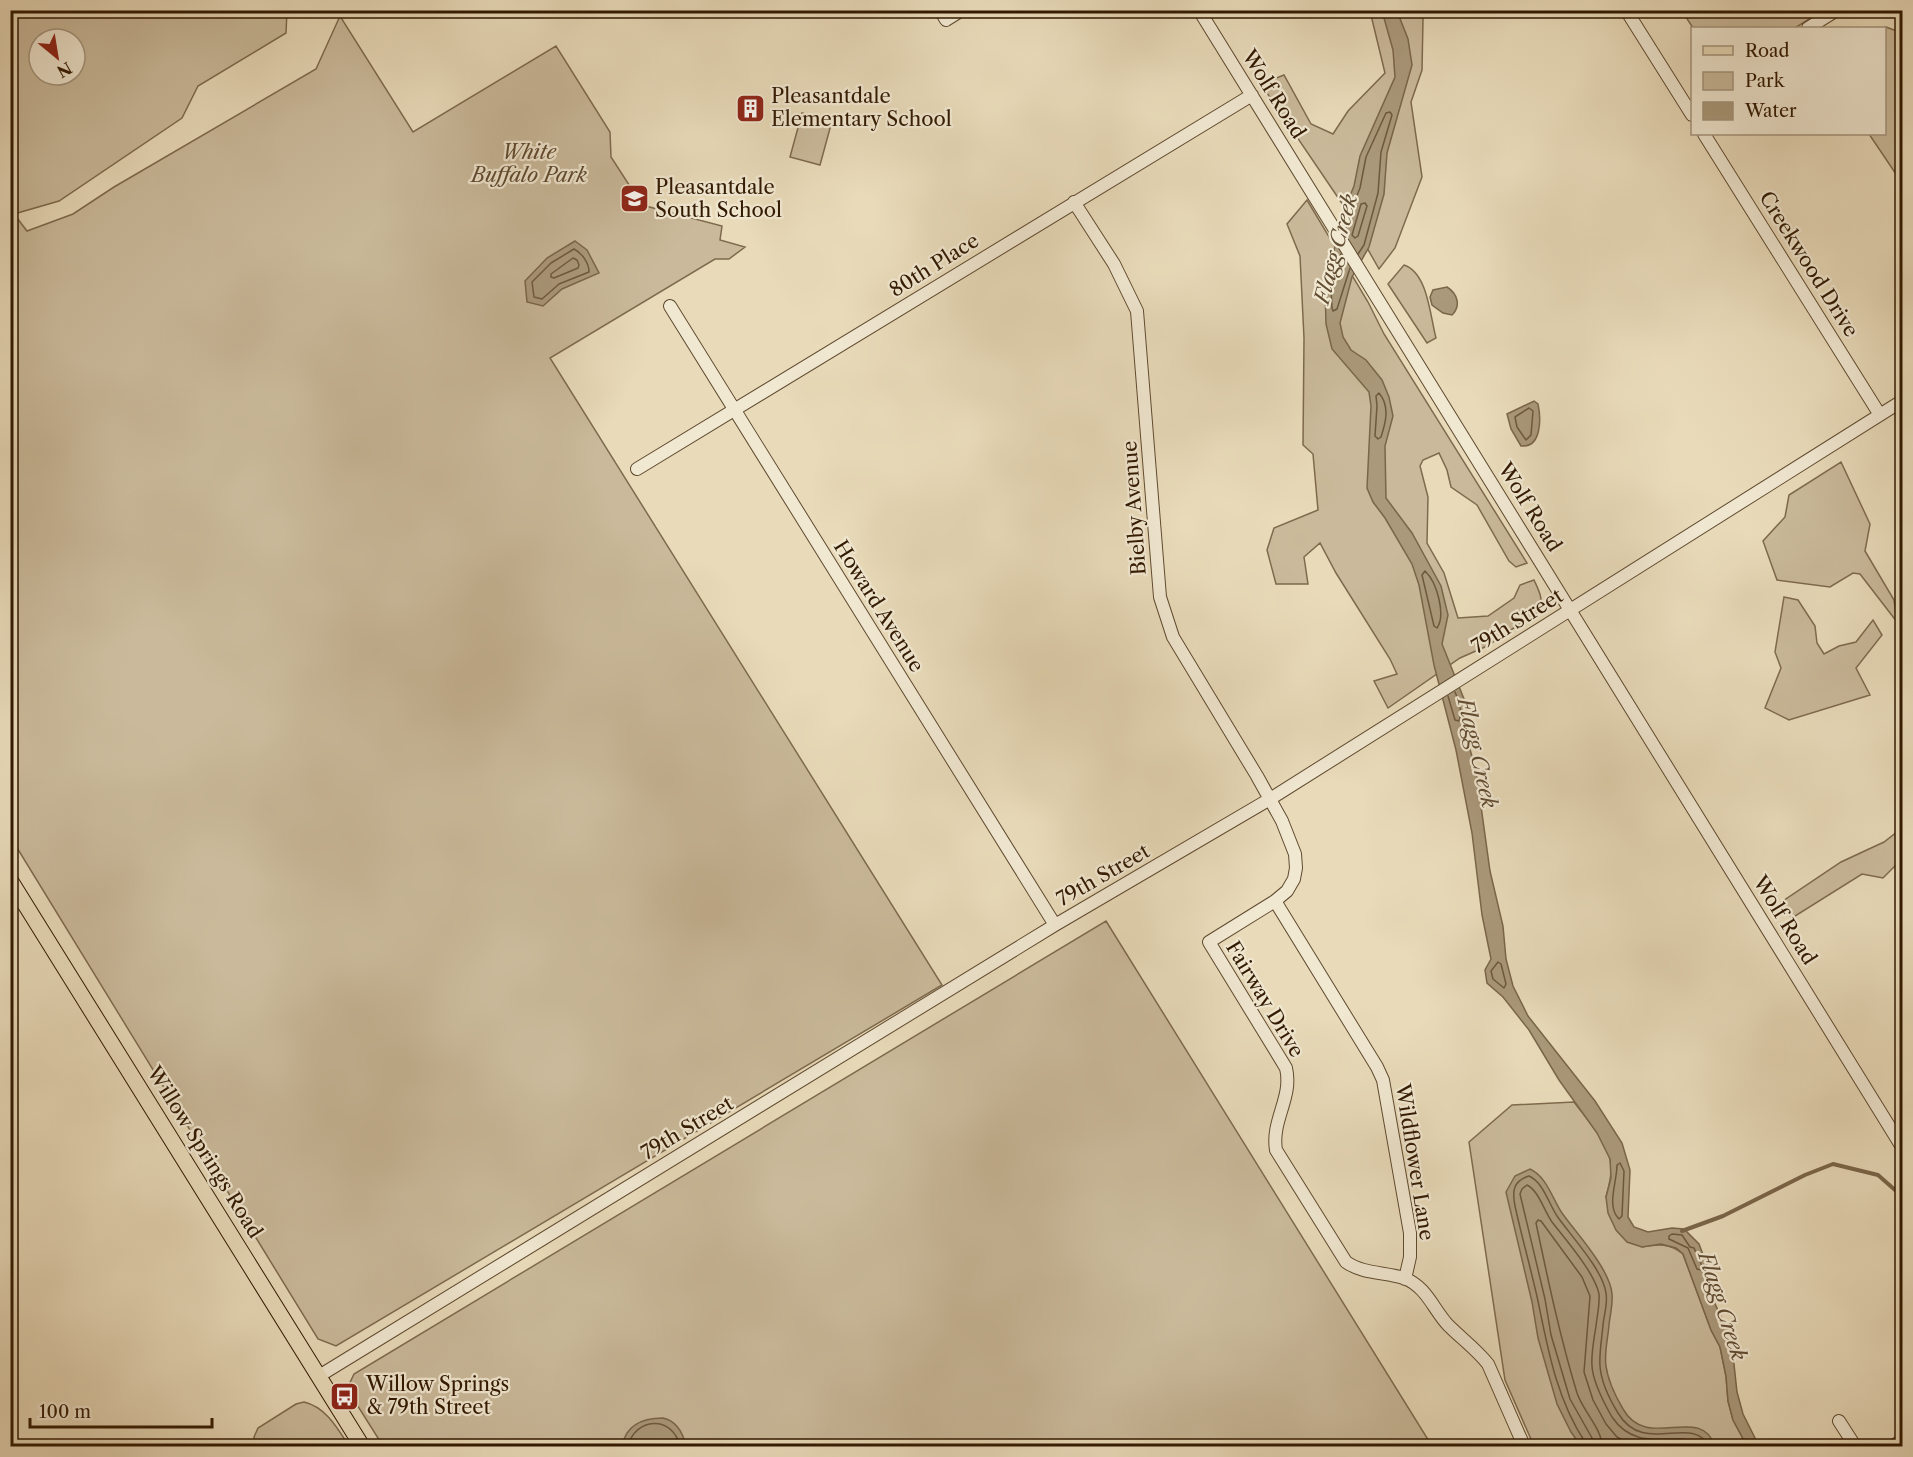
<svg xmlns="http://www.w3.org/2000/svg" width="1913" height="1457" font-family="'Libre Caslon Text',serif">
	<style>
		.green { fill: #caba9b; stroke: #7e6a4e; stroke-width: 1.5; fill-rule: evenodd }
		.water { fill: #aa997b; stroke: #7a664a; stroke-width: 1.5 }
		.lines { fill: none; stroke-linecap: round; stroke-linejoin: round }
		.shore { stroke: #6e593e; stroke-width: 1.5 }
		.stream { stroke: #7a664a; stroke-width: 4 }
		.minor-casing { stroke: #5f4a2f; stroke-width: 14 }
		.major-casing { stroke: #311901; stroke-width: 17 }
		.minor { stroke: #f1e8d2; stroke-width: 12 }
		.major { stroke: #e9dbba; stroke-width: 15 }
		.labels { text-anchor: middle; stroke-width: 4.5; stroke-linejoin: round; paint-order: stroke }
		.street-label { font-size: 20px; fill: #311901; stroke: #f1e8d2 }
		.poi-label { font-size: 20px; fill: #311901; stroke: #f1e8d2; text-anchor: start }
		.park-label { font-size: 20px; font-style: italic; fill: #5f492f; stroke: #f1e8d2 }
		.water-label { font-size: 21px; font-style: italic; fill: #614c32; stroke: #f1e8d2 }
	</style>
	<rect width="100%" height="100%" fill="#e9dbba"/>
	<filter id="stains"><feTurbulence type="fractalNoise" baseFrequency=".00333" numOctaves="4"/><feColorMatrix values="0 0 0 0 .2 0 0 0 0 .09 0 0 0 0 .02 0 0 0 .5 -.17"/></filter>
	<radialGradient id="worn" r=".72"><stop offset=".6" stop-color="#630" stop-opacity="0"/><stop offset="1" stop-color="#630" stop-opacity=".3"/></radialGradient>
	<path class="green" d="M11,11H287L286,33L198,86L182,118L59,201L14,214L27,231L73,214L114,187L316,69L340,16L413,132L556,46L610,132L611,157L642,205L722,226L720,240L745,247L729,259H715L550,358L942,985L336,1346L318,1339L11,838ZM39,39H75V75H39Z
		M1370,11H1416L1423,19L1422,70L1411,102L1422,177L1395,248L1379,269L1341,202L1261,84L1284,75L1311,124L1333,134L1348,111L1385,73Z
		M1682,11H1822L1795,28H1693Z
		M1886,27L1902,33V183L1869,134H1884L1883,28Z
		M802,113L832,121L820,165L790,157Z
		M1307,200L1368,302L1384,334L1527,563L1516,567L1509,561L1477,505L1451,487L1447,470L1439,453L1423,460L1420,466L1428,497L1427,543L1444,573L1458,618L1488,616L1514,598L1520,585L1534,580C1539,591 1544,599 1539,611L1487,646L1460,658L1388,708L1374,681L1397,674L1390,659L1336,573L1320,543L1304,557L1308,584H1276L1267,550L1274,528L1318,510L1313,454L1303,445L1304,338L1300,256L1287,224Z
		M1404,265C1428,273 1430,316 1436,338L1427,343L1388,284Z
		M1841,462L1870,524L1865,551L1894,600L1897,622L1860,574L1853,573L1830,587L1777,580L1763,541L1785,517L1789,495Z
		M1784,597L1798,600L1815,626L1817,643L1824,654L1839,646L1856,642L1873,620L1882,635L1856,668L1870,695L1789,720L1765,708L1781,668L1775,652Z
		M1902,828V859L1883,878L1862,874L1792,918L1780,903L1841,862L1884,842Z
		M1106,921L1432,1446H383L347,1389L354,1374Z
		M1574,1102C1586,1118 1606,1140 1610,1159C1613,1172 1609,1185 1606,1197L1642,1247C1658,1244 1670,1243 1683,1254L1711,1330L1720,1347L1726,1376L1728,1401L1733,1420L1747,1446H1534L1505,1380L1469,1142L1512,1105Z
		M304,1402C326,1407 338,1429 349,1446H256L254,1437L258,1428L296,1404Z"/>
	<path class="water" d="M1382,11H1397L1408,39L1412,65L1387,153L1384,194L1369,247L1352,277L1340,323L1343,337L1351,350L1366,360L1382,380L1389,397L1393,416L1385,446L1386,498L1412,533L1441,586L1448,615L1442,644L1466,704L1467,739L1476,770L1490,871L1503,926L1506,959L1513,986L1528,1016L1595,1101L1622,1143L1630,1170L1628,1217L1634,1227L1648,1232L1672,1228L1684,1229L1699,1244L1713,1282L1712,1297L1722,1319L1730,1327L1737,1392L1743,1414L1759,1446H1747L1733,1420L1728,1401L1726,1376L1720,1347L1711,1330L1683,1254L1676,1248L1661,1244L1642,1247L1627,1242L1616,1230L1608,1213L1606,1197L1611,1178L1610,1159L1597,1133L1559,1080L1529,1030L1503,997L1487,983L1485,970L1491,959L1482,915L1472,833L1456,750L1434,665L1419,585L1412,564L1385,518L1373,502L1367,488L1371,406L1369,392L1332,349L1326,324L1325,288L1343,213L1354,186L1360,156L1395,77L1393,50Z
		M575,241L587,250L599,273L562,289L543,306L527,302L525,281L547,258Z
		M1447,287C1458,294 1461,306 1452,315L1443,313L1432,305L1430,297L1433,290Z
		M1534,401L1538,404C1541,418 1542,448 1521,446L1511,429L1507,414Z
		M1530,1169C1547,1177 1552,1198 1562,1213C1576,1233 1610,1269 1612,1294C1613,1304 1610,1315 1609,1325C1608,1338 1604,1354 1606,1366C1608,1381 1616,1397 1623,1409C1647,1452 1700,1403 1715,1446H1581L1571,1432L1557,1404L1538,1338L1532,1302L1506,1192L1515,1176Z
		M663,1418C677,1421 683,1433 686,1446H622C626,1425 642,1418 663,1418Z"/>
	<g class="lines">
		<path class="shore" d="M1365,203L1367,206L1358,236L1355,238L1352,235L1361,204Z
			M1345,232L1349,215L1360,188L1366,157L1386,113L1390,112L1392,115L1381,152L1378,193L1364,245L1358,254
			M574,249C582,253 589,263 589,272L559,284L542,299L534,297L532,282L551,263Z
			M1341,254L1331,289L1332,308L1333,311L1337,309L1350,268
			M573,258L577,260L579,265L578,268L554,278L551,277V274Z
			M1379,393C1390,406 1386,422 1381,437L1378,439L1375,436L1377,406L1376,396Z
			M1529,408L1533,411L1531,435L1526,440L1517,427L1515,417Z
			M1425,571C1437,582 1446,615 1437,628L1434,626L1422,575Z
			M1448,696L1455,720L1459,721C1463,712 1459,701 1455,692
			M1498,962L1501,964L1506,984L1504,988L1493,979L1491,971Z
			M1620,1163L1624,1171L1622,1216L1619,1219C1606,1206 1617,1183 1617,1165Z
			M1672,1234L1682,1235L1690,1247L1694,1248L1702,1266L1701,1270L1697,1269L1688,1248L1669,1239V1236Z
			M628,1446C635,1418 672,1414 680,1446
			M1586,1446L1585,1442C1557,1400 1548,1350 1538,1301C1531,1269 1522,1238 1515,1206C1512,1191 1513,1181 1529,1176C1543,1182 1549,1204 1557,1216C1571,1236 1603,1270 1606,1293C1608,1303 1604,1315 1603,1325C1602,1338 1599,1353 1600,1366C1601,1381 1610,1400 1618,1413C1644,1457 1691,1413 1709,1446
			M1593,1446L1592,1438L1570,1399L1551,1335L1545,1299L1520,1194L1522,1189L1527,1185C1539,1191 1544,1211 1552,1222C1565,1239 1595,1273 1599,1294C1600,1304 1597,1316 1596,1326C1594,1339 1591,1353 1592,1366C1593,1383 1604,1403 1612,1417C1639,1457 1681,1427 1700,1446
			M1602,1446C1602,1429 1583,1411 1577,1393C1560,1337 1548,1280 1536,1223L1538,1220L1541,1221L1582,1277L1590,1296L1584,1372L1593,1400L1606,1424L1617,1437L1633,1446"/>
		<path class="stream" d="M1682,1231L1723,1216L1805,1175L1833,1164L1878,1175L1895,1190L1902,1192"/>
		<defs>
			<path id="minor" d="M940,10L946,20L962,10
				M1199,10L1902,1147
				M1626,10L1692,115
				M1808,28L1837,10
				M1704,134L1880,415
				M1074,202L1114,264L1137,311L1160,597L1173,637L1257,776L1282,821L1295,854L1296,868L1294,879L1287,891L1275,901L1209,942L1286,1068C1293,1098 1271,1120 1276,1150L1346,1262C1363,1274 1385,1272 1404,1278C1427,1287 1433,1309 1448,1325C1462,1339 1476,1349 1488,1364L1524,1446
				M670,306L1055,925
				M637,469L1252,95
				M1275,901L1377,1067L1383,1080L1410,1233V1257L1405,1279
				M319,1376L1055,925L1270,799L1902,401
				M1839,1421L1855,1446
				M1893,1446L1902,1440"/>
			<path id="major" d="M10,880L362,1446"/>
		</defs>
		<use href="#minor" class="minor-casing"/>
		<use href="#major" class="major-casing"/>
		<use href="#minor" class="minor"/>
		<use href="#major" class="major"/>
	</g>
	<defs>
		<symbol id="building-square" viewBox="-11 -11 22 22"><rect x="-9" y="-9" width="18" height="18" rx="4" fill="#8f2418" stroke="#f1e8d2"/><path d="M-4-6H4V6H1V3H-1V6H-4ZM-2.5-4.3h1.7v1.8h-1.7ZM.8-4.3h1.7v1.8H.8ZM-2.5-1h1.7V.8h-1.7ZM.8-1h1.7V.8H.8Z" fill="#fff"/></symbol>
		<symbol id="school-square" viewBox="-11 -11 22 22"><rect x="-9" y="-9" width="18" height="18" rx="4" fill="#8f2418" stroke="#f1e8d2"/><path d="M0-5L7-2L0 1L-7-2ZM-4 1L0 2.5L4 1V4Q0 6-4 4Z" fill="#fff"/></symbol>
		<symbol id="bus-square" viewBox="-11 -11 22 22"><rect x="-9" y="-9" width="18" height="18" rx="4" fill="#8f2418" stroke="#f1e8d2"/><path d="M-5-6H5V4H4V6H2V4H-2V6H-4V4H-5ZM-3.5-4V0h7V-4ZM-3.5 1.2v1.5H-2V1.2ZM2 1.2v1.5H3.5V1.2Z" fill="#fff"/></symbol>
	</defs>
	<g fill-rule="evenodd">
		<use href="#building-square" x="734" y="92" width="33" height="33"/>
		<use href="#school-square" x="618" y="182" width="33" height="33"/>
		<use href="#bus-square" x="328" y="1380" width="33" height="33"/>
	</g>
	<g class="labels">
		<g class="street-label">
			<text transform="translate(1274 94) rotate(58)" y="7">Wolf Road</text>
			<text transform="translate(1809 264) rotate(58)" y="7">Creekwood Drive</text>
			<text transform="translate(934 265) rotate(-32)" y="7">80th Place</text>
			<text transform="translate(1530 507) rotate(58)" y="7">Wolf Road</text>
			<text transform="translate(1134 508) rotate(-94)" y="7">Bielby Avenue</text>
			<text transform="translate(879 606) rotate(58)" y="7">Howard Avenue</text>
			<text transform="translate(1517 621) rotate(-32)" y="7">79th Street</text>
			<text transform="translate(1103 875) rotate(-30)" y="7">79th Street</text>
			<text transform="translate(1785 920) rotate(58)" y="7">Wolf Road</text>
			<text transform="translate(1265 999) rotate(59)" y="7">Fairway Drive</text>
			<text transform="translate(687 1128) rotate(-31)" y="7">79th Street</text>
			<text transform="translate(205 1152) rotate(58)" y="7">Willow Springs Road</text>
			<text transform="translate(1415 1162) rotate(81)" y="7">Wildflower Lane</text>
		</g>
		<g class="poi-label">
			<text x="771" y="103">Pleasantdale<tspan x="771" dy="23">Elementary School</tspan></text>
			<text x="655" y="194">Pleasantdale<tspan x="655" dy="23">South School</tspan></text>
			<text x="366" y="1391">Willow Springs<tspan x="366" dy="23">&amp; 79th Street</tspan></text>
		</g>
		<g class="park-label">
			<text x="529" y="159">White<tspan x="529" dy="23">Buffalo Park</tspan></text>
		</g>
		<g class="water-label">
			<text transform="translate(1336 249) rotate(-75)" y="7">Flagg Creek</text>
			<text transform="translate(1477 753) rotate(77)" y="7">Flagg Creek</text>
			<text transform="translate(1722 1306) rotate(72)" y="7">Flagg Creek</text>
		</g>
	</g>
	<rect width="1913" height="1457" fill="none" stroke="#e9dbba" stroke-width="36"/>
	<rect x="12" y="12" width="1889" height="1433" fill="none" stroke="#311901" stroke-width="3"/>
	<rect x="18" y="18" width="1877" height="1421" fill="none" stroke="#311901" stroke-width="1.5"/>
	<rect x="1691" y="27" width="195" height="108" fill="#f1e8d2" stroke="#a4957e" stroke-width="1.5"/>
	<rect x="1703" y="46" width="30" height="9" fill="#e9dbba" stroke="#a4957e" stroke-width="1.5"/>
	<text x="1745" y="57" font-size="18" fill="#311901">Road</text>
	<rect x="1703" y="72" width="30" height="18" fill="#caba9b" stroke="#a4957e" stroke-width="1.5"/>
	<text x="1745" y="87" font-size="18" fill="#311901">Park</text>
	<rect x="1703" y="102" width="30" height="18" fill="#aa997b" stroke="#a4957e" stroke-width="1.5"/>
	<text x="1745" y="117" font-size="18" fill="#311901">Water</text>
	<g transform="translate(57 57) rotate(150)"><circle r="28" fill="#f1e8d2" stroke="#a4957e" stroke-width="1.5"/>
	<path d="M0-4.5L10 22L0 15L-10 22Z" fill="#8f2418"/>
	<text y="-9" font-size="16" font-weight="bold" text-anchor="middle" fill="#311901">N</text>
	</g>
	<path d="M30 1418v9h182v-9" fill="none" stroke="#311901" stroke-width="3"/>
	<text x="39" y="1418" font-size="18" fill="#311901" stroke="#f1e8d2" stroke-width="4.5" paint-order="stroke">100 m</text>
	<rect width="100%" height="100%" filter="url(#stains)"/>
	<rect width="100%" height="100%" fill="url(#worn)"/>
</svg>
